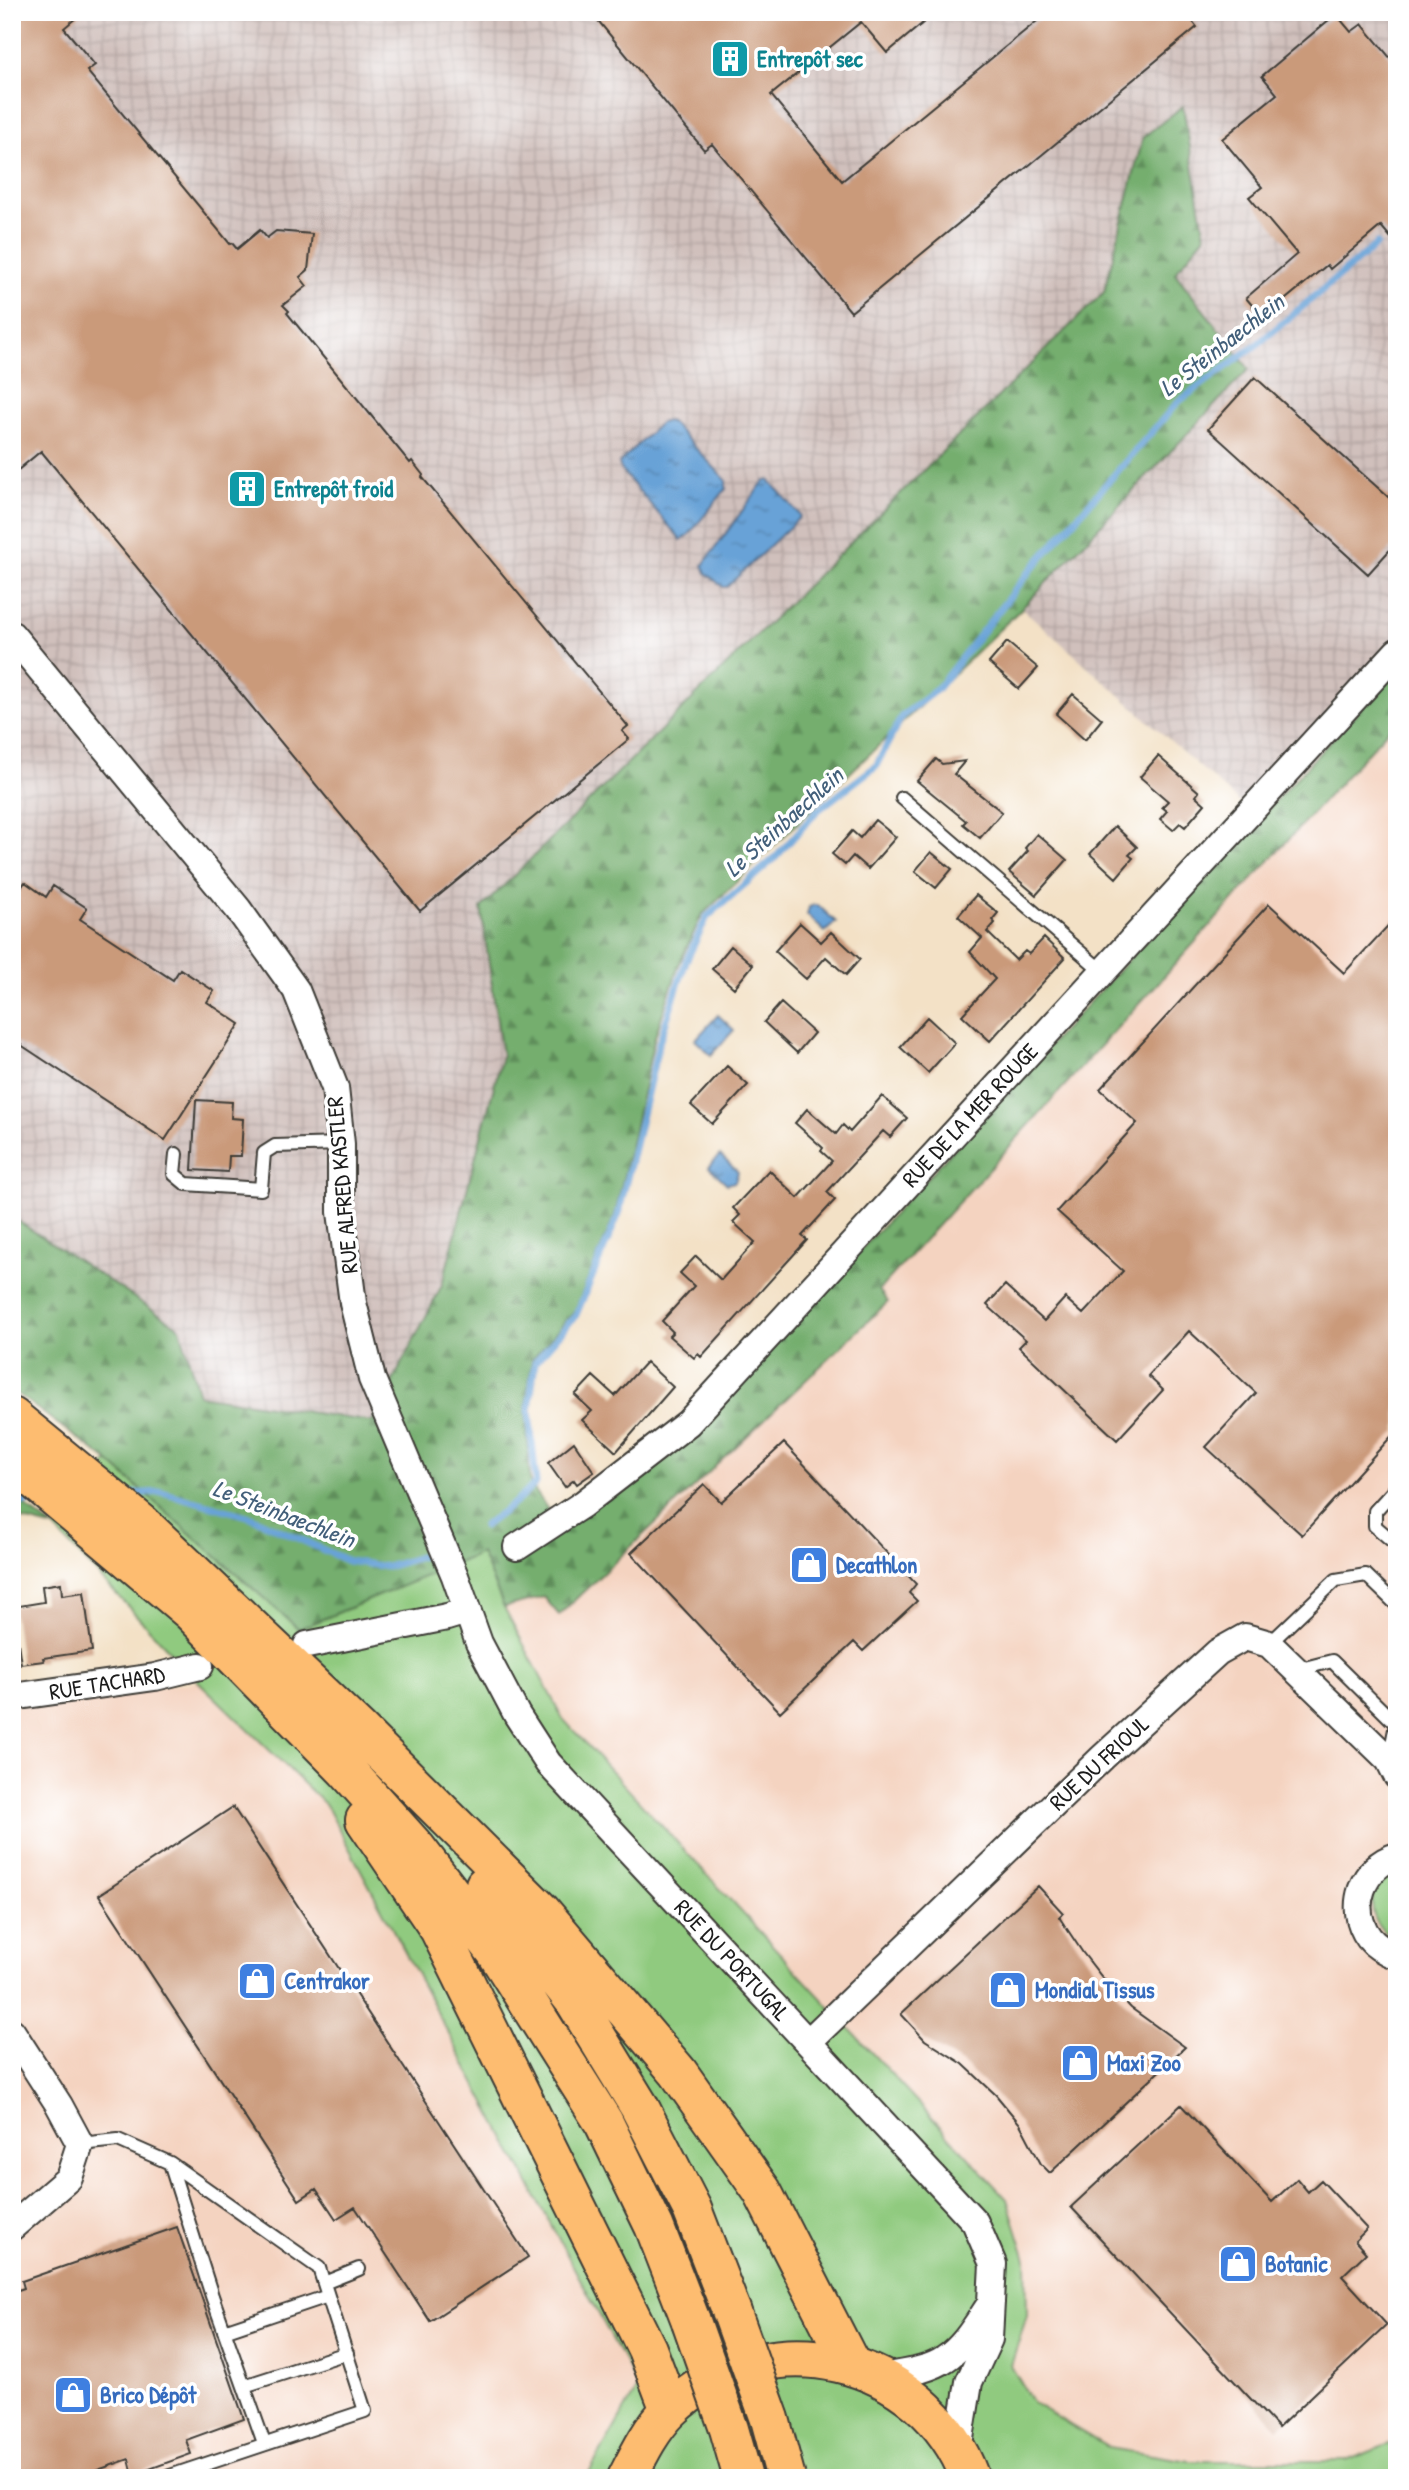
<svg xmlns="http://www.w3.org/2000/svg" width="1409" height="2490" font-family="'Patrick Hand',sans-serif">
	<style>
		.built { fill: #f4d3c0 }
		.industrial { fill: url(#industrial-grid) }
		.green { fill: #90ca7f; stroke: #56734e; stroke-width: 2 }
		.forest { fill: url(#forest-firs); stroke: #486545; stroke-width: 2 }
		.water { fill: url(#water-ripples); stroke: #425f7a; stroke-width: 2 }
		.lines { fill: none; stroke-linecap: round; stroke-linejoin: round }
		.stream { stroke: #68a2d7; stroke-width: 7 }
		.building { fill: #ca9a7a }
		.lane-casing { stroke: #3c3a36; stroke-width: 16 }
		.street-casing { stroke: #3c3a36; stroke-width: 30 }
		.primary-casing { stroke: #3c3a36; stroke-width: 42 }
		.highway-casing { stroke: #3c3a36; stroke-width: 42 }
		.lane { stroke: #fff; stroke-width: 12 }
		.street { stroke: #fff; stroke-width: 26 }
		.primary { stroke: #fdbc6f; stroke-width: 38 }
		.highway { stroke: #fdbc6f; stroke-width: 38 }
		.highway-bridge-casing { stroke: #3c3a36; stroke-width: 42; stroke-linecap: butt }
		.highway-bridge { stroke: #fdbc6f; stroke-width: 38 }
		.labels { text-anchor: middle; stroke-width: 7; stroke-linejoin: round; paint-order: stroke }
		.culture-label { font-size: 23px; font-weight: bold; fill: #0d838f; stroke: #fff; text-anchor: start }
		.street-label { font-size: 23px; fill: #1c1c1c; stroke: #fff }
		.shop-label { font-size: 23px; font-weight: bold; fill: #366cbe; stroke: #fff; text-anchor: start }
		.water-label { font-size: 24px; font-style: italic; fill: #425f7a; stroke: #fff }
	</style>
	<defs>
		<pattern id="industrial-grid" width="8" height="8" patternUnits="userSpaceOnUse" patternTransform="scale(1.75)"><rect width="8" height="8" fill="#d0c0bc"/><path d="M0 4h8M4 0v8" fill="none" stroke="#b2a4a1"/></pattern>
		<pattern id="forest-firs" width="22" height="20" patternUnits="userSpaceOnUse" patternTransform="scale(1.75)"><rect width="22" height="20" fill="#74ae6e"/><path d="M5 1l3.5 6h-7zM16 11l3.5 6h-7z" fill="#5e8d5a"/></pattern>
		<pattern id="water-ripples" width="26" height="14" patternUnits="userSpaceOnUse" patternTransform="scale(1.75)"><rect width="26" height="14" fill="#68a2d7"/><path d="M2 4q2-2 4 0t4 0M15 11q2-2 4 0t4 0" fill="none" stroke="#5583ae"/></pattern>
	</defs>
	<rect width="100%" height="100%" fill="#fff"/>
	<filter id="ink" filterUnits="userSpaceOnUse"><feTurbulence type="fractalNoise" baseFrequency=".0143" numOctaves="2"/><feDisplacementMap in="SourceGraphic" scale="14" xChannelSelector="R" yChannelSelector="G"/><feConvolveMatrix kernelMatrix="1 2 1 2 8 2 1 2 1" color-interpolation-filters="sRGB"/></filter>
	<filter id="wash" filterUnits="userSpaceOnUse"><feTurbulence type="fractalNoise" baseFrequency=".00686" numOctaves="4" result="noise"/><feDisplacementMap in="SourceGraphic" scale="28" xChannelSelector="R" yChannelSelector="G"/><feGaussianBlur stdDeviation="1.57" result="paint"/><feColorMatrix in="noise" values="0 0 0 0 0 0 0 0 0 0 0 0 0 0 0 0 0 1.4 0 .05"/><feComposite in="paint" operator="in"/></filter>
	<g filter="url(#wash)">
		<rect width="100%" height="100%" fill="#f3e1c6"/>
		<path class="built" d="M1397,720V2441L1347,2461H1190L1109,2448L1033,2403L1011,2366L1027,2315L1026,2259L1007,2199L563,1719L504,1607L545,1597L559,1615L888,1302L878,1291Z
			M199,1682L326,1805L638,2388L586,2478H12V1707Z"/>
		<path class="industrial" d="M12,12H1397V669L1256,817L1022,608L1249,369L1175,273L1205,236L1183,106L1143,137L1104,292L481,908L502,1056L445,1277L372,1422L199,1395L180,1328L12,1217Z"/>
		<path class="green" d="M108,1461L299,1629L481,1553L506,1611L563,1719L1007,2199L1026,2259L1027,2315L1011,2366L1033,2403L1109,2448L1190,2461H1346L1397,2441V2478H586L638,2387L326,1805L199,1682L54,1528Z
			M1397,1870V1940C1365,1928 1363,1881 1397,1870Z"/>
		<path class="forest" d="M1183,106L1205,236L1175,273L1249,369L1022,608L702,915L680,962L654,1040L615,1215L575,1311L532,1360L526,1408L530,1483L561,1529L696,1428L1397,669V720L879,1290L888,1302L559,1615L544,1597L504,1607L481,1553L299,1629L108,1461L12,1390V1217L180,1328L199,1395L372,1422L442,1285L502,1056L481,908L1104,292L1143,137Z
			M12,1496L54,1528L12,1517Z"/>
		<path class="water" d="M667,421L672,423L726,480V489L688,536L681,540L621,470L619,463L660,423Z
			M769,480L800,515L799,518L727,587H723L706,573L703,565L763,482Z
			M814,905H818L836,922L825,932L807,915L809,907Z
			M718,1015L734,1030L711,1055L695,1040Z
			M720,1155L738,1172L735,1182L727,1184L709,1167Z"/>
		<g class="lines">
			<path class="stream" d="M130,1494L162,1492L251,1517L348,1561L387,1567L423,1556
				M12,1505L29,1501
				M484,1526L517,1501L536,1483L529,1410L535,1362L576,1315L618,1216L659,1043L686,961L707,917L776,857L817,811L876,766L902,716L937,689L1029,572L1178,402L1259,343L1377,244"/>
		</g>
		<g id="blocks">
			<path class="building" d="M12,12H83L64,28L95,65L87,71L230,244L232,243L237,249L260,230L267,238L276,231L312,234L308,270L300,277L307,286L283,305L289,311L287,313L410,463L412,461L423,475L422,477L628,726L622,731L629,739L420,911L41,451L12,475Z
				M591,12H936L887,53L861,22L771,95L842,181L1048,12H1185L1197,27L851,312L712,144L704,150Z
				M1336,14L1351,32L1362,24L1397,66V245L1381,226L1330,269L1327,265L1263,318L1246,298L1297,254L1249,197L1262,187L1222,139L1277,94L1262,76Z
				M1255,377L1397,505V542L1368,574L1208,429Z
				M1007,642L1038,668L1019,689L989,663Z
				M1073,694L1102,719L1085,740L1056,714Z
				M1158,756L1199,792L1196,796L1205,804L1185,827L1180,823L1173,830L1160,819L1167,811L1162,807L1168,801L1140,777Z
				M936,759L942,764L965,761L954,774L1002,812L980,838L963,824L966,821L917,781Z
				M875,820L896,837L868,869L853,856L845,865L832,854L852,831L860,838Z
				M1115,826L1137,847L1129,855L1133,858L1116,878L1090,854Z
				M1037,834L1067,860L1036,895L1009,872L1028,851L1025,848Z
				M931,852L952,869L936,888L915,871Z
				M25,882L46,897L53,886L87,908L80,919L173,980L180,969L214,991L207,1002L240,1024L165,1140L12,1039V901Z
				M976,895L998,913L992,920L995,923L987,932L1016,960L1025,951L1029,954L1044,938L1065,958L990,1041L962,1015L995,979L970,952L982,938L958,916Z
				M1269,904L1344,973L1397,916V1430L1302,1535L1206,1447L1256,1393L1189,1331L1148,1376L1163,1390L1117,1440L1019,1347L1026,1340L987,1305L1005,1285L1044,1321L1065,1298L1083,1314L1123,1271L1057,1211L1137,1123L1100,1089Z
				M800,923L821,942L831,932L860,959L846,975L826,957L806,979L775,951Z
				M731,946L753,965L734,988L712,969Z
				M781,1003L814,1033L797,1053L764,1022Z
				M927,1017L955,1043L928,1073L900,1047Z
				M727,1066L748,1085L712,1124L691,1105Z
				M882,1096L907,1118L890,1137L883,1131L827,1192L835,1200L802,1236L807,1240L701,1357L698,1354L694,1358L669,1336L673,1332L662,1321L694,1286L680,1273L696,1256L721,1280L755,1242L733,1222L740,1215L733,1208L769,1170L798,1198L832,1161L821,1151L823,1148L795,1123L807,1109L836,1134L843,1125L850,1132Z
				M196,1100L232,1102L231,1118L243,1119L241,1156H229L228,1172L192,1170Z
				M646,1362L673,1387L616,1452L582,1420L592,1411L575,1395L593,1376L615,1396Z
				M574,1442L594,1472L577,1484L574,1480L565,1487L548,1463Z
				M784,1443L916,1584L909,1593L917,1601L863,1651L854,1642L780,1712L631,1553L704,1484L721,1502Z
				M61,1583L62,1595L84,1592L92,1651L43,1658L44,1661L21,1664L13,1607L44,1602L42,1586Z
				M233,1807L528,2257L430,2321L355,2207L336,2219L316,2189L299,2200L99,1895Z
				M1038,1886L1063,1913L1059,1917L1083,1953L1101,1976L1131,2008L1185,2047L1050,2173L1041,2164L1020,2124L996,2095L963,2064L925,2040L901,2014Z
				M1181,2105L1272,2202L1297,2179L1308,2192L1321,2180L1367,2229L1355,2241L1366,2253L1342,2276L1387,2325L1278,2428L1071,2207Z
				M177,2227L244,2419L186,2440L191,2454L133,2475L129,2459L75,2478H12V2292L24,2288L22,2281Z"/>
		</g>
	</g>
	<g filter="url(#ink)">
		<use href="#blocks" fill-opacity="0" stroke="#3c3a36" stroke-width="2"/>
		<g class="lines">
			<defs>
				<path id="lane" d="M902,798L1102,971
					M176,1154L174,1174L186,1184L261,1189L264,1153L275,1146L341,1144
					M1397,1487L1375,1511V1526L1397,1545
					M1269,1644L1336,1580L1366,1575L1397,1605
					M1297,1670L1332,1661L1396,1724L1389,1760
					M80,2144L118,2140L170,2163L212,2296L264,2443
					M324,2283L359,2269
					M224,2331L328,2296
					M244,2386L347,2353
					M164,2478L365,2411L319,2268L170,2163"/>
				<path id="street" d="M12,635L238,909L296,990L335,1088L341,1144V1212L353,1303L372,1379L455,1576L479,1643L517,1715L548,1763L975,2222L993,2264L989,2339L969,2382L958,2450
					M517,1547L583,1504L688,1423L1397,652
					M307,1645L447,1617L467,1611
					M12,1697L155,1677L200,1666
					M1397,1856C1362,1866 1347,1908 1369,1938C1376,1947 1386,1952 1397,1956
					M12,2032L59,2105L80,2144L69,2178L12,2227
					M808,2042L1103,1757L1218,1652L1245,1637L1269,1644L1389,1760L1397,1776
					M881,2377C902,2373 928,2371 945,2359C965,2346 978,2322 991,2303"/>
				<path id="primary" d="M627,2478C639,2454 651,2429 670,2410C766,2318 924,2354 970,2478"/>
				<path id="highway" d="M12,1417L141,1523L358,1729L542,1912L678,2072L762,2191L851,2365
					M12,1461L191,1612L346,1770L417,1849L496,1952L604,2123L654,2226L691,2321
					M365,1820L439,1929L647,2349L670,2410
					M485,1885L576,2003L639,2106L692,2209L731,2310"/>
			</defs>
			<use href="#lane" class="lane-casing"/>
			<use href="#street" class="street-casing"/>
			<use href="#primary" class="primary-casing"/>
			<use href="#highway" class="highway-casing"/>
			<use href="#lane" class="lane"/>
			<use href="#street" class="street"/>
			<use href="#primary" class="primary"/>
			<use href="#highway" class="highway"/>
			<defs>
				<path id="highway-bridge" d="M731,2310L770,2419L786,2478
					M691,2321L729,2429L743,2478"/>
			</defs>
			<use href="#highway-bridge" class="highway-bridge-casing"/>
			<use href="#highway-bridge" class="highway-bridge"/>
		</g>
	</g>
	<defs>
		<symbol id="building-square" viewBox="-11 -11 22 22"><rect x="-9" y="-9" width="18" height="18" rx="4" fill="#0f9aa8" stroke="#fff"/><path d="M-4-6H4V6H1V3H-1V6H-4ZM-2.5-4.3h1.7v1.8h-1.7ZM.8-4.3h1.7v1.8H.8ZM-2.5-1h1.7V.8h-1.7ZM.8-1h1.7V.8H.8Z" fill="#fff"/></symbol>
		<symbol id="shop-square" viewBox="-11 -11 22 22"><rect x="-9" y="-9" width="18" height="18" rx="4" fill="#3f7fe0" stroke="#fff"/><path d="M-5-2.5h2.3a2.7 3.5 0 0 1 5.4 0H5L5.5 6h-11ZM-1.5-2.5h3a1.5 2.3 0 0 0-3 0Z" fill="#fff"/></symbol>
	</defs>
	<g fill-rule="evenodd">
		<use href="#building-square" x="708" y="37" width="44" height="44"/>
		<use href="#building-square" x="225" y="467" width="44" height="44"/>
		<use href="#shop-square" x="787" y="1543" width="44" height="44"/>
		<use href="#shop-square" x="235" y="1959" width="44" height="44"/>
		<use href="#shop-square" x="986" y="1968" width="44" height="44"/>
		<use href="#shop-square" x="1058" y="2041" width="44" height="44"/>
		<use href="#shop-square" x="1216" y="2242" width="44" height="44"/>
		<use href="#shop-square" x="51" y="2373" width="44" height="44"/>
	</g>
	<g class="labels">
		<g class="culture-label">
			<text x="757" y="67">Entrepôt sec</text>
			<text x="274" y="497">Entrepôt froid</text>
		</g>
		<g class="street-label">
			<text transform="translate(970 1115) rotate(-47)" y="8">RUE DE LA MER ROUGE</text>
			<text transform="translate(342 1185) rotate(-95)" y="8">RUE ALFRED KASTLER</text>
			<text transform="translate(107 1683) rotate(-9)" y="8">RUE TACHARD</text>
			<text transform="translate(1099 1763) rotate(-43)" y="8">RUE DU FRIOUL</text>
			<text transform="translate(732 1960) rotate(47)" y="8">RUE DU PORTUGAL</text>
		</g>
		<g class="shop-label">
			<text x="836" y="1573">Decathlon</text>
			<text x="284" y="1989">Centrakor</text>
			<text x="1035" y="1998">Mondial Tissus</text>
			<text x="1107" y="2071">Maxi Zoo</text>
			<text x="1265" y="2272">Botanic</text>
			<text x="100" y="2403">Brico Dépôt</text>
		</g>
		<g class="water-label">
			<text transform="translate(1222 345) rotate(-38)" y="8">Le Steinbaechlein</text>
			<text transform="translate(784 822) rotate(-42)" y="8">Le Steinbaechlein</text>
			<text transform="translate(284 1514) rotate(21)" y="8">Le Steinbaechlein</text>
		</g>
	</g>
	<rect width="1409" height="2490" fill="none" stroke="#fff" stroke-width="42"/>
</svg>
